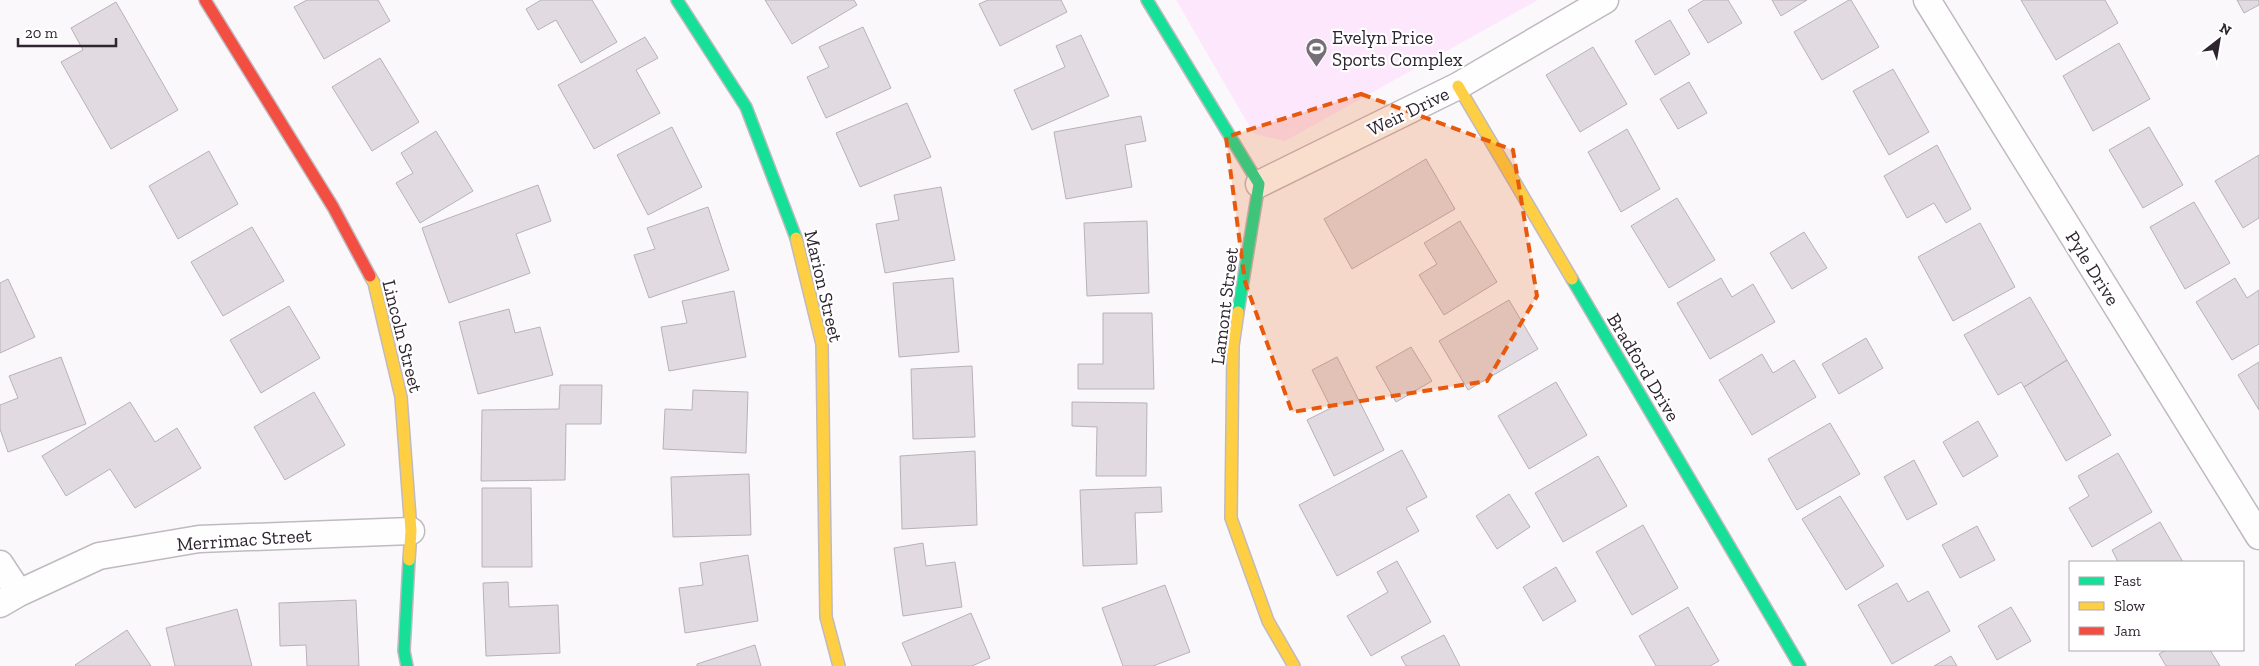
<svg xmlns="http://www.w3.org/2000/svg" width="2259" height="666" font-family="'Zilla Slab',serif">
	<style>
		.green { fill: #fde7fd }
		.building { fill: #e1dbe1; stroke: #b8b2b8 }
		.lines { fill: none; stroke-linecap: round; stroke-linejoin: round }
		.street-casing { stroke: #c0bac0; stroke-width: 29 }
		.fast-casing { stroke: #c0bac0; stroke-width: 14 }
		.slow-casing { stroke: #c0bac0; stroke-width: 14 }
		.jam-casing { stroke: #c0bac0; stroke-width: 14 }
		.street { stroke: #fefefe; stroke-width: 26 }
		.fast { stroke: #16e098; stroke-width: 11 }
		.slow { stroke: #ffcf43; stroke-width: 11 }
		.jam { stroke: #f24e42; stroke-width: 11 }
		.marked { fill: #e8590c; fill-opacity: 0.2; stroke: #e8590c; stroke-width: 4; stroke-dasharray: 10 6; stroke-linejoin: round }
		.labels { text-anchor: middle; stroke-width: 4.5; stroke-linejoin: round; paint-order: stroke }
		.poi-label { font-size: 19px; fill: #2f2530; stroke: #fff; text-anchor: start }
		.street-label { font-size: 19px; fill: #2f2530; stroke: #fff }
	</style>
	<rect width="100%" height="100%" fill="#fbf8fb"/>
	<path class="green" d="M1176,0H1538L1285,141L1254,134Z"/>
	<path class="building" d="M307,0H378L390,21L324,59L294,7Z
		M541,0H592L617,42L581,63L556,20L538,30L526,9Z
		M765,0H854L857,5L792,44Z
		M988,0H1061L1067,12L1000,46L979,4Z
		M1704,0H1728L1742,23L1708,43L1688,10Z
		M1772,0H1807L1781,16Z
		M1849,0H1851L1879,47L1822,80L1794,32Z
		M2021,0H2105L2118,23L2056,60Z
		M2237,0H2259V5L2244,13Z
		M116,2L178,110L111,149L61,62L83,50L71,28Z
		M1670,20L1690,54L1655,75L1635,41Z
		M863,27L891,88L826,118L807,77L829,67L819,47Z
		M1081,35L1109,96L1032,130L1014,90L1065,67L1056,46Z
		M645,37L658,58L636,70L660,113L594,149L558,85Z
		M2119,43L2150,99L2093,131L2063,76Z
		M1593,47L1627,104L1580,132L1546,75Z
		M380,58L419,122L372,151L332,87Z
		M1893,69L1929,132L1889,155L1853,91Z
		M1689,82L1707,113L1678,129L1660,99Z
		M907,103L931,157L860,187L836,133Z
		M1141,116L1146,141L1125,145L1132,187L1066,199L1054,132Z
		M672,127L702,187L648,215L617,155Z
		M2149,127L2183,185L2143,208L2109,150Z
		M1627,129L1660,189L1621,212L1588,152Z
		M436,131L473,191L420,223L396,183L413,173L401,153Z
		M1937,145L1971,209L1946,223L1934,203L1907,218L1884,176Z
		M209,151L238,204L178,239L149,186Z
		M2259,155V218L2243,228L2215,181Z
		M1426,159L1455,209L1352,269L1324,219Z
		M538,185L551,221L516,234L530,273L449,303L422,228Z
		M941,187L955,260L885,273L876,224L899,220L894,195Z
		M1677,198L1715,260L1669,288L1631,226Z
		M2194,202L2230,263L2185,289L2150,227Z
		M708,207L729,270L649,298L634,255L655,249L647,228Z
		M1147,221L1149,293L1087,296L1084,223Z
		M1460,221L1497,282L1444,315L1419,275L1437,264L1424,243Z
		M1980,223L2015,287L1953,321L1918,257Z
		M252,227L284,281L223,316L191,262Z
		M1804,232L1827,268L1792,289L1770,253Z
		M953,278L959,352L899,357L893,283Z
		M1721,278L1732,297L1753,284L1775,322L1710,359L1677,303Z
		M2235,278L2247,298L2259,290V344L2232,360L2196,302Z
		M8,279L35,337L0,353V283Z
		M734,291L746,357L669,371L661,327L687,323L682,301Z
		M2030,297L2067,360L2024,387L2021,382L1998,395L1964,335Z
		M1509,300L1538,349L1468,390L1439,341Z
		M289,306L320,358L261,393L230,340Z
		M509,309L515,333L540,327L553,375L478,394L459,322Z
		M1103,313H1152L1154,389H1078V364H1103Z
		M1866,338L1883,368L1839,394L1822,364Z
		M1411,347L1432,381L1396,402L1376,367Z
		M1762,354L1773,373L1794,360L1816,397L1752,435L1719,380Z
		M61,357L86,424L8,452L0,429V405L18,398L9,376Z
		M1337,357L1384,450L1334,476L1307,420L1331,408L1312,370Z
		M2067,360L2111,435L2066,461L2024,387Z
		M2259,362V410L2238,375Z
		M972,366L975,437L913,439L911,369Z
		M1556,382L1587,435L1529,469L1498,416Z
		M560,385H602L601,424H566L565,480L481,481L482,410L559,409Z
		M693,390L748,392L746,453L663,449L665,409L692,410Z
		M314,392L345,445L285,480L254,427Z
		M130,402L155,442L177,428L201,468L135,508L110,469L66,496L42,456Z
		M1072,402L1147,403L1146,476H1096L1097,427L1072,426Z
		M1978,421L1998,456L1963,477L1943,442Z
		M1830,423L1860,474L1797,510L1768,459Z
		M1402,450L1427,497L1406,508L1419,531L1337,576L1299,505Z
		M975,451L977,525L902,529L900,456Z
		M2118,453L2152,512L2092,547L2069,508L2089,496L2078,476Z
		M1598,456L1627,506L1563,542L1535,493Z
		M1914,460L1937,504L1907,520L1884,477Z
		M749,474L751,535L673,537L671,477Z
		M1161,487L1162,512L1135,513L1137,564L1083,566L1080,490Z
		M482,488H531L532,567H482Z
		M1509,494L1530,527L1497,549L1476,516Z
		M1840,496L1884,566L1846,590L1802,519Z
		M2160,522L2183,562H2118L2112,550Z
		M1643,525L1678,588L1632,615L1596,552Z
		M1977,526L1995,560L1960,578L1942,545Z
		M923,543L926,566L955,562L962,607L903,616L894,548Z
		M748,555L758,621L685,633L679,588L703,585L700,563Z
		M1397,561L1431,622L1371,656L1347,616L1388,592L1377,572Z
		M1556,567L1576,601L1543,621L1523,587Z
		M508,582L509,607L558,605L560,653L486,656L483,583Z
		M1897,583L1908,602L1928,591L1950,631L1892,664L1858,605Z
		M1165,585L1190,652L1153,666H1123L1102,608Z
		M356,600L359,666H307L306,645L280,646L279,603Z
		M1688,607L1719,661L1710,666H1656L1639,636Z
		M2011,607L2031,641L1997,660L1978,626Z
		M237,609L252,666H175L166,628Z
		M971,613L990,658L972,666H912L902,643Z
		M127,630L151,666H76L75,665Z
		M1444,635L1460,666H1406L1401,657Z
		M755,645L761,666H697V664Z
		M2166,650H2210L2220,666H2166L2159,654Z
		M1951,656L1957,666H1934Z"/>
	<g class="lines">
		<defs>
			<path id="street" d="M1927,0L2259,536
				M1259,184L1458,86L1605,0
				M0,564L19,593
				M0,604L19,593L99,556L199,539L411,531"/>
			<path id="fast" d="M677,0L746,107L796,238
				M1147,0L1259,184L1238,312
				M1572,279L1800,666
				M407,666L404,651L409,560"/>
			<path id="slow" d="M1458,86L1572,279
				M796,238L822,344L826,617L839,666
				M370,276L374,283L401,397L411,531L409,560
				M1238,312L1233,346L1231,518L1268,621L1294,666"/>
			<path id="jam" d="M205,0L333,207L370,276"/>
		</defs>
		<use href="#street" class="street-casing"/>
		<use href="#fast" class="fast-casing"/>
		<use href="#slow" class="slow-casing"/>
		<use href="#jam" class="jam-casing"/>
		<use href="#street" class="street"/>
		<use href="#fast" class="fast"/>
		<use href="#slow" class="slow"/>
		<use href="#jam" class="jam"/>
	</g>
	<path class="marked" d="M1361,94L1513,150L1537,296L1487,381L1292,412L1245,282L1226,137Z"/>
	<defs>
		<symbol id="stadium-pin" viewBox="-11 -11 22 30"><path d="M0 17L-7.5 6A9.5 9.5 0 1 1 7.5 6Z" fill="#766f77" stroke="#fff"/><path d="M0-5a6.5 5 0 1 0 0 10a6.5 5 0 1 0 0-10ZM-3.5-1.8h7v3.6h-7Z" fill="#fff"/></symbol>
	</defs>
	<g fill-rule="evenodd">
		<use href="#stadium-pin" x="1304" y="36" width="25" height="34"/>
	</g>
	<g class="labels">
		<g class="poi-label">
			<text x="1332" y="44">Evelyn Price<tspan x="1332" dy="22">Sports Complex</tspan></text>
		</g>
		<g class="street-label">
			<text transform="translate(1408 111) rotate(-26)" y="7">Weir Drive</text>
			<text transform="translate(2093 268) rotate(58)" y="7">Pyle Drive</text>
			<text transform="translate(824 286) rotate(77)" y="7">Marion Street</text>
			<text transform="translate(1224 306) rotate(-83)" y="7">Lamont Street</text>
			<text transform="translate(403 336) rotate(76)" y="7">Lincoln Street</text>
			<text transform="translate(1644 367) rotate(59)" y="7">Bradford Drive</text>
			<text transform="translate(244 539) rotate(-4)" y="7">Merrimac Street</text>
		</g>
	</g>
	<rect x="2069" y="561" width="175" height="90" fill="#ffffff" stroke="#aca8ac"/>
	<rect x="2079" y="577" width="25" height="8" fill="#16e098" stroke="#aca8ac"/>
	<text x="2114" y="586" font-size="15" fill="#2f2530">Fast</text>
	<rect x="2079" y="602" width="25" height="8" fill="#ffcf43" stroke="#aca8ac"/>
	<text x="2114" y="611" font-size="15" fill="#2f2530">Slow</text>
	<rect x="2079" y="627" width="25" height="8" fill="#f24e42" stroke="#aca8ac"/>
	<text x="2114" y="636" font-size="15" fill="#2f2530">Jam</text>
	<g transform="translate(2219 40) rotate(31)" stroke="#ffffff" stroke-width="4" paint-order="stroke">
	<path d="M0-4L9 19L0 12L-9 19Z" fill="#2f2530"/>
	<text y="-8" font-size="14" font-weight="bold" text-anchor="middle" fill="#2f2530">N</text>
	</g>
	<path d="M18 38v8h98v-8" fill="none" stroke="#2f2530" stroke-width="2.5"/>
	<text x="25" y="38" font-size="15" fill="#2f2530" stroke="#ffffff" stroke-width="4" paint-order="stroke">20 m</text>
</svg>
